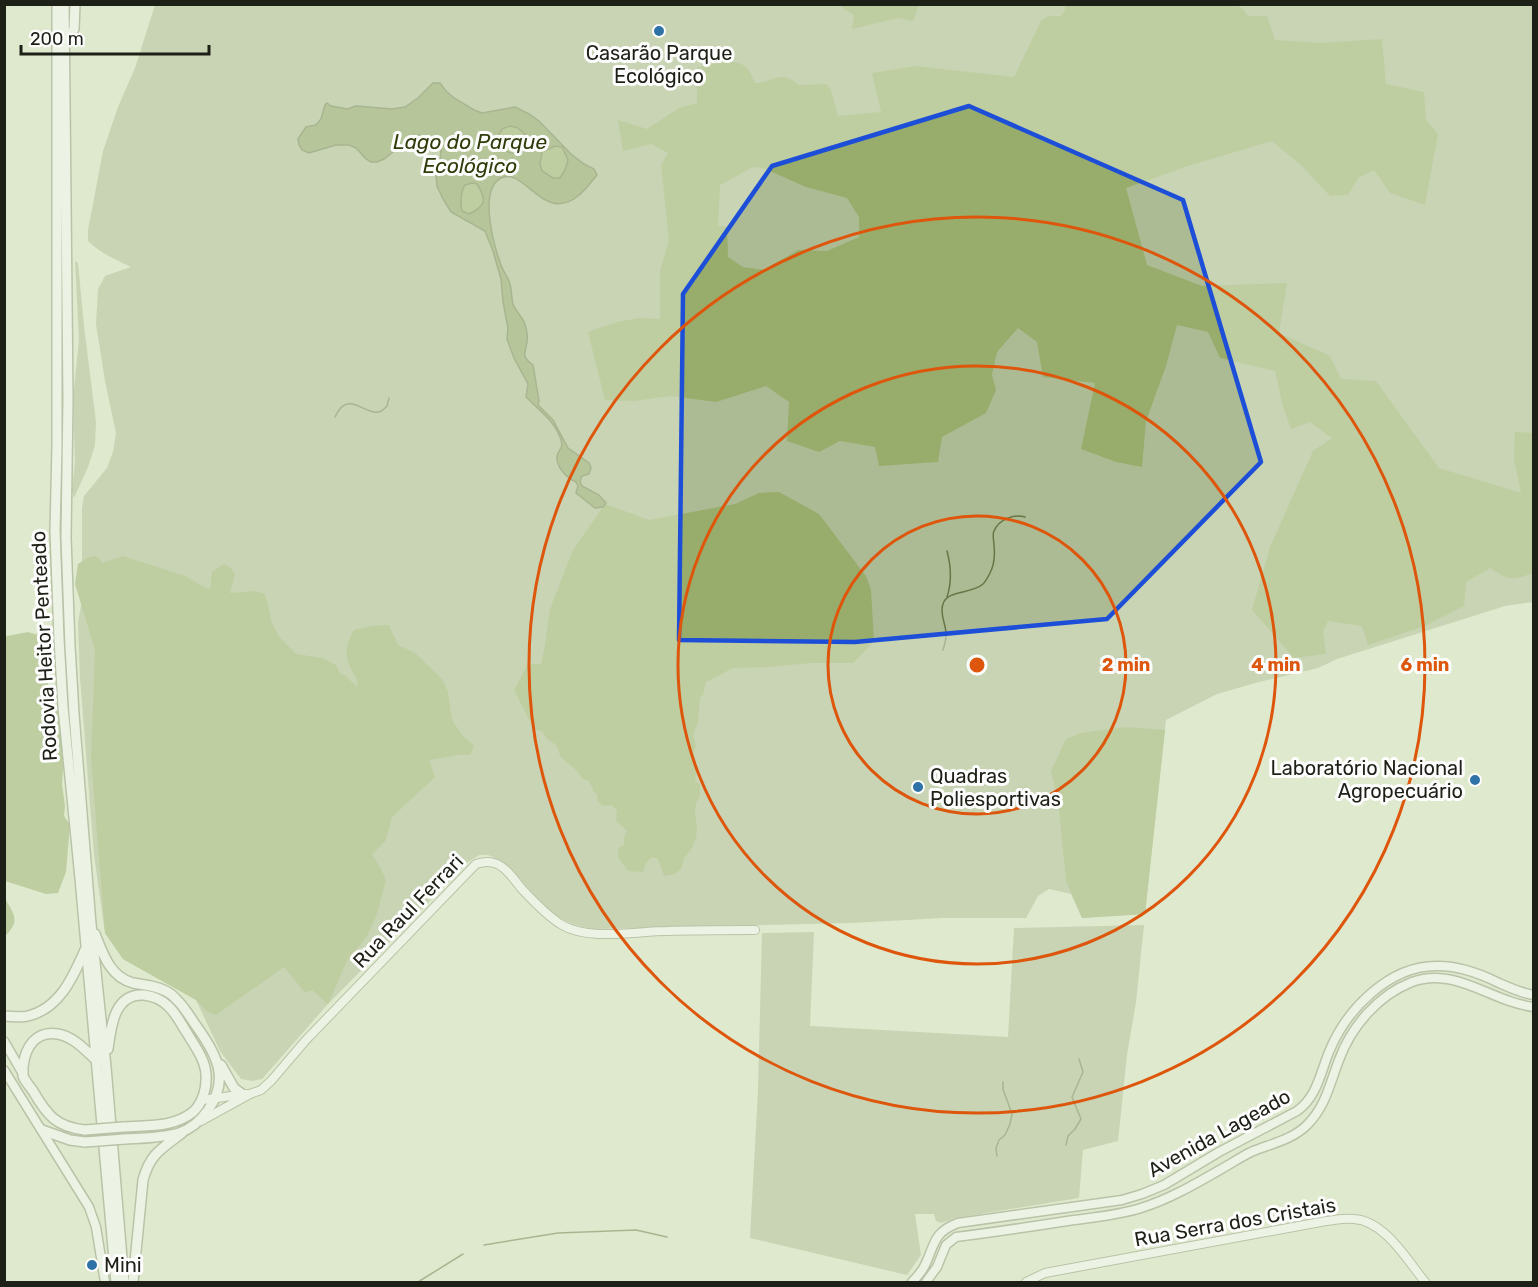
<svg xmlns="http://www.w3.org/2000/svg" width="1538" height="1287" font-family="Rubik,sans-serif">
	<style>
		.green { fill: #adbb94 }
		.forest { fill: #98ad6c; fill-rule: evenodd }
		.water { fill: #879b5b; stroke: #677646; stroke-width: 1.5; fill-rule: evenodd }
		.lines { fill: none; stroke-linecap: round; stroke-linejoin: round }
		.stream { stroke: #677646; stroke-width: 1.5 }
		.tertiary-casing { stroke: #8c957b; stroke-width: 10 }
		.secondary-casing { stroke: #8c957b; stroke-width: 11 }
		.primary-casing { stroke: #8c957b; stroke-width: 12 }
		.tertiary { stroke: #fff; stroke-width: 8 }
		.secondary { stroke: #fff; stroke-width: 8 }
		.primary { stroke: #fff; stroke-width: 9 }
		.primary-bridge-casing { stroke: #8c957b; stroke-width: 12; stroke-linecap: butt }
		.primary-bridge { stroke: #fff; stroke-width: 9 }
		.marked { fill: none; stroke: #1d4ed8; stroke-width: 4.5; stroke-linejoin: round }
		.ring { fill: none; stroke: #de560c; stroke-width: 3 }
		.poi-dot { fill: #2f72a8; stroke: #fff; stroke-width: 2 }
		.labels { text-anchor: middle; stroke-width: 6; stroke-linejoin: round; paint-order: stroke }
		.poi-label { font-size: 20px; fill: #1d2016; stroke: #fff; text-anchor: start }
		.street-label { font-size: 20px; fill: #1d2016; stroke: #fff }
		.water-label { font-size: 21px; font-style: italic; fill: #2f3c0a; stroke: #fff }
		.centre { fill: #de560c; stroke: #fff; stroke-width: 3 }
		.ring-label { font-size: 18px; text-anchor: middle; font-weight: bold; fill: #de560c; stroke: #fff; stroke-width: 6; stroke-linejoin: round; paint-order: stroke }
	</style>
	<rect width="100%" height="100%" fill="#dfe9cd"/>
	<path class="green" d="M155,5H1533V602L1505,606L1337,659L1318,668L1259,682L1217,694L1166,720L1145,914L1082,918L1071,894L1049,889L1038,896L1026,918H943L852,923L593,929C574,925 566,923 550,911C533,898 504,850 480,855C476,856 471,861 468,862L328,1004L262,1079L252,1081L241,1079L220,1051L196,1000L123,959L105,933L94,855L80,678L78,623L82,599V508L84,496L107,468L113,452L116,433L105,381L96,324L98,289L105,276L131,267C116,260 100,253 88,241V230L103,151L118,107L135,68Z
		M75,261L78,263L84,326L96,422L95,445L88,467L74,498L72,491L75,461L73,399L79,340Z
		M1144,925L1136,1002L1127,1055L1118,1141L1083,1150L1079,1198L955,1218L941,1223L936,1221L934,1214H915L921,1255L907,1275L750,1238L758,1090L762,933L814,932L810,1026L1008,1037L1014,928Z"/>
	<path class="forest" d="M841,5H919L913,21L898,18L852,29L854,15L844,9Z
		M1065,5H1235L1242,8L1248,16H1267L1275,40L1322,43L1382,39L1386,84L1424,92L1426,120L1438,134L1425,205L1390,193L1374,170L1358,178L1348,195L1330,196L1302,166L1272,141L1188,166L1126,188L1147,265L1202,286L1287,283L1279,333L1330,356L1341,379L1376,381L1439,468L1521,493L1514,459L1515,432L1533,433V573C1512,581 1509,580 1490,568L1466,582L1464,606L1425,626L1368,645L1362,626L1328,621L1323,632L1326,654L1294,658L1252,610L1270,547L1313,451L1332,438L1310,422L1291,429L1283,407L1275,371L1220,358L1208,332L1177,325L1166,366L1146,421L1142,467L1116,462L1081,449L1095,383L1043,377L1037,342L1018,328L997,352L992,375L996,390L986,413L942,437L938,462L879,466L875,447L840,441L819,452L787,441L789,402L766,386L716,402L671,396L634,401L605,400L588,332L617,322L640,318L660,319V271L669,240L661,165L668,153L651,144L623,151L618,120L647,129L679,108L697,103V68C711,65 731,57 745,66C750,70 752,77 755,83C773,84 780,67 798,85L827,84L831,90L838,116L881,112L872,73L915,66L1014,77L1041,21L1048,16H1061L1065,10ZM753,167L763,168L806,187L847,198L859,217V237L827,251L798,250L764,270L743,267L728,257L727,227L718,226L720,185Z
		M510,126L518,128L530,139L526,151L515,154L501,151L496,142L502,129Z
		M555,146L562,147L568,159L565,170L560,178H553L542,171L540,164L542,152Z
		M472,183L477,184C487,201 485,205 469,214L462,211C460,202 460,194 465,185Z
		M779,492L819,514L866,576L871,590L874,641L853,663H811L769,667L733,668L706,682L703,695L700,697L698,723L693,734L696,745L693,756L696,770L695,781L700,784V796L696,803L695,814L697,827L696,838L692,848L684,858L681,869L674,874L664,876L658,859L652,857L646,863L643,872L629,871L619,859L618,848L624,845V837L627,831L616,821L617,811L613,806L609,805L604,806C598,803 597,801 597,794L594,792L589,781L583,779L578,772L561,757L556,745L547,739L542,731L537,730L533,727L514,690L528,664H541L545,645L550,609L573,550L605,504L649,520L735,504L759,493Z
		M95,556L99,558L102,563L123,556L185,576L204,587L210,589L212,572L224,564L231,568L235,574L230,593L255,591L265,594L272,623L280,638L296,654L322,658L336,665L340,674L345,675L357,687C359,679 354,676 351,669C344,655 346,643 354,630L372,626L389,625L398,645L415,653L442,679L448,692L452,720L462,735L474,746L470,755H458L429,760L435,777L392,817L386,840L372,854L380,867L386,880L377,914L367,936L346,963L328,1004L312,990L305,993L284,967L216,1015L206,1011L196,1000L123,959L105,933L91,758L95,650L75,584L78,564L87,558Z
		M28,632L38,635L44,644V664L48,684L68,742L64,756L62,784L65,806L64,816L70,825L66,872L58,893L46,894L5,881V635L7,636Z
		M1126,727L1165,730L1145,914L1082,918L1066,881L1058,799L1051,771L1066,739L1081,733Z
		M4,897C14,914 21,921 5,936Z"/>
	<path class="water" d="M433,83H440L446,91L454,98L474,110L482,113L515,107L529,114L539,121L571,154L584,164L594,169L597,175C591,182 586,190 578,196C543,224 524,166 501,178C478,190 494,246 501,265C503,271 507,276 509,281C512,288 511,297 513,304C515,310 520,314 523,320C526,325 528,335 527,342C525,354 521,356 533,365L539,401L538,405L553,420L568,448L589,463L591,468L589,474L582,476L580,481L582,486L599,495L606,503L603,507L595,508L576,493L578,486L576,482C567,478 553,465 558,453C561,448 563,446 561,440C556,422 539,410 526,397L528,384L514,358L507,339L508,328L503,302L501,279L493,251L485,231L451,212L443,199L437,186L436,175L440,165L441,149L437,143L420,135L413,136L384,159L377,162H371L366,159L356,148L349,145H336L309,153L302,150L299,145L298,139L306,127L316,125L321,119L325,105L327,103L331,106L347,109L356,106L392,109L405,107L418,98ZM510,126L518,128L530,139L526,151L515,154L501,150L496,142L502,129ZM555,146L562,147L568,160L565,170L560,178H553L542,171L540,164L542,152ZM472,183L477,184C487,200 486,206 469,214L462,211C460,202 460,194 465,185Z"/>
	<g class="lines">
		<path class="stream" d="M335,417C348,388 365,416 379,412C383,411 385,408 387,406L389,398
			M947,597C952,582 951,566 947,551
			M943,650C944,646 946,641 946,636C947,625 939,615 943,604C947,590 972,594 983,584C986,581 988,577 990,573C995,564 995,555 994,545C994,541 992,535 994,531C999,519 1014,514 1025,517
			M1066,1145L1068,1136L1075,1129L1081,1119L1072,1097L1083,1072L1079,1059
			M997,1156L996,1148L999,1140L1005,1135L1010,1124L1012,1114L1003,1089V1082
			M484,1245L558,1233L636,1230L667,1237
			M418,1282L463,1254"/>
		<defs>
			<path id="tertiary" d="M202,1100L246,1094
				M201,1121L250,1094L261,1090L271,1081L306,1040L476,864C482,862 488,861 494,863C505,866 514,879 521,888C533,901 547,916 562,925C589,941 637,931 667,931C696,930 726,930 755,930
				M1026,1282L1045,1273L1326,1221C1335,1220 1345,1218 1354,1219C1385,1221 1407,1260 1425,1282"/>
			<path id="secondary" d="M4,1041L23,1074
				M4,1070L89,1207L96,1227L105,1282
				M912,1282C918,1276 923,1270 926,1263C935,1243 934,1232 958,1223L1122,1200L1142,1194L1164,1185L1219,1152L1297,1111C1317,1097 1320,1074 1329,1052C1346,1010 1389,965 1438,966C1458,966 1481,974 1499,983C1511,988 1520,993 1534,995
				M926,1282L937,1267L946,1245L956,1237C996,1232 1035,1226 1074,1220C1096,1217 1119,1215 1141,1208C1170,1199 1197,1183 1223,1168C1232,1163 1241,1157 1251,1152C1270,1144 1292,1140 1307,1125C1326,1106 1330,1083 1339,1060C1351,1027 1378,995 1412,982C1456,966 1491,1002 1534,1007"/>
			<path id="primary" d="M57,4V447L55,531L59,639L63,707L80,878L116,1282
				M64,4L68,399L66,538L70,646L74,714L91,924L106,1067L124,1282
				M65,44L74,29L75,4
				M95,934C103,954 110,977 133,983C139,984 145,985 151,986C160,988 169,991 175,998C184,1006 190,1017 197,1027C217,1055 230,1079 208,1110C201,1120 191,1129 179,1133C162,1138 143,1138 125,1139
				M4,1016C12,1016 21,1018 28,1016C60,1008 73,977 85,950
				M108,1049C111,1027 114,993 144,995C153,996 162,1000 168,1006C176,1013 181,1024 187,1033C194,1045 205,1059 206,1074C207,1087 203,1103 193,1112C173,1128 147,1125 123,1127
				M221,1065L234,1088L242,1094
				M42,1130L70,1140L85,1142
				M85,1130C56,1127 47,1115 33,1091C30,1087 25,1081 23,1076C23,1074 23,1069 23,1067C25,1047 36,1030 58,1034C74,1037 85,1050 96,1060
				M133,1282L143,1180C150,1154 161,1149 182,1133"/>
		</defs>
		<use href="#tertiary" class="tertiary-casing"/>
		<use href="#secondary" class="secondary-casing"/>
		<use href="#primary" class="primary-casing"/>
		<use href="#tertiary" class="tertiary"/>
		<use href="#secondary" class="secondary"/>
		<use href="#primary" class="primary"/>
		<defs>
			<path id="primary-bridge" d="M85,1130L123,1127
				M85,1142L125,1139"/>
		</defs>
		<use href="#primary-bridge" class="primary-bridge-casing"/>
		<use href="#primary-bridge" class="primary-bridge"/>
	</g>
	<path d="M0 0H1538V1287H0ZM969,106L1183,200L1261,462L1107,619L855,642L679,640L683,294L772,166Z" fill="#dfe9cd" fill-opacity=".55" fill-rule="evenodd"/>
	<path class="marked" d="M969,106L1183,200L1261,462L1107,619L855,642L679,640L683,294L772,166Z"/>
	<g class="ring">
		<circle cx="977" cy="665" r="149"/>
		<circle cx="977" cy="665" r="299"/>
		<circle cx="977" cy="665" r="448"/>
	</g>
	<g class="poi-dot">
		<circle cx="659" cy="31" r="6"/>
		<circle cx="1475" cy="780" r="6"/>
		<circle cx="918" cy="787" r="6"/>
		<circle cx="92" cy="1265" r="6"/>
	</g>
	<g class="labels">
		<g class="poi-label">
			<text x="659" y="60" text-anchor="middle">Casarão Parque<tspan x="659" dy="23">Ecológico</tspan></text>
			<text x="1463" y="775" text-anchor="end">Laboratório Nacional<tspan x="1463" dy="23">Agropecuário</tspan></text>
			<text x="930" y="783">Quadras<tspan x="930" dy="23">Poliesportivas</tspan></text>
			<text x="104" y="1272">Mini</text>
		</g>
		<g class="street-label">
			<text transform="translate(44 646) rotate(-93)" y="7">Rodovia Heitor Penteado</text>
			<text transform="translate(408 911) rotate(-46)" y="7">Rua Raul Ferrari</text>
			<text transform="translate(1219 1133) rotate(-29)" y="7">Avenida Lageado</text>
			<text transform="translate(1235 1222) rotate(-10)" y="7">Rua Serra dos Cristais</text>
		</g>
		<g class="water-label">
			<text x="470" y="149">Lago do Parque<tspan x="470" dy="24">Ecológico</tspan></text>
		</g>
	</g>
	<circle cx="977" cy="665" r="9" class="centre"/>
	<g class="ring-label">
		<text x="1126" y="671">2 min</text>
		<text x="1276" y="671">4 min</text>
		<text x="1425" y="671">6 min</text>
	</g>
	<rect width="1538" height="1287" fill="none" stroke="#1d2016" stroke-width="12"/>
	<path d="M21 45v9h188v-9" fill="none" stroke="#1d2016" stroke-width="3"/>
	<text x="30" y="45" font-size="18" fill="#1d2016" stroke="#ffffff" stroke-width="4.5" paint-order="stroke">200 m</text>
</svg>
